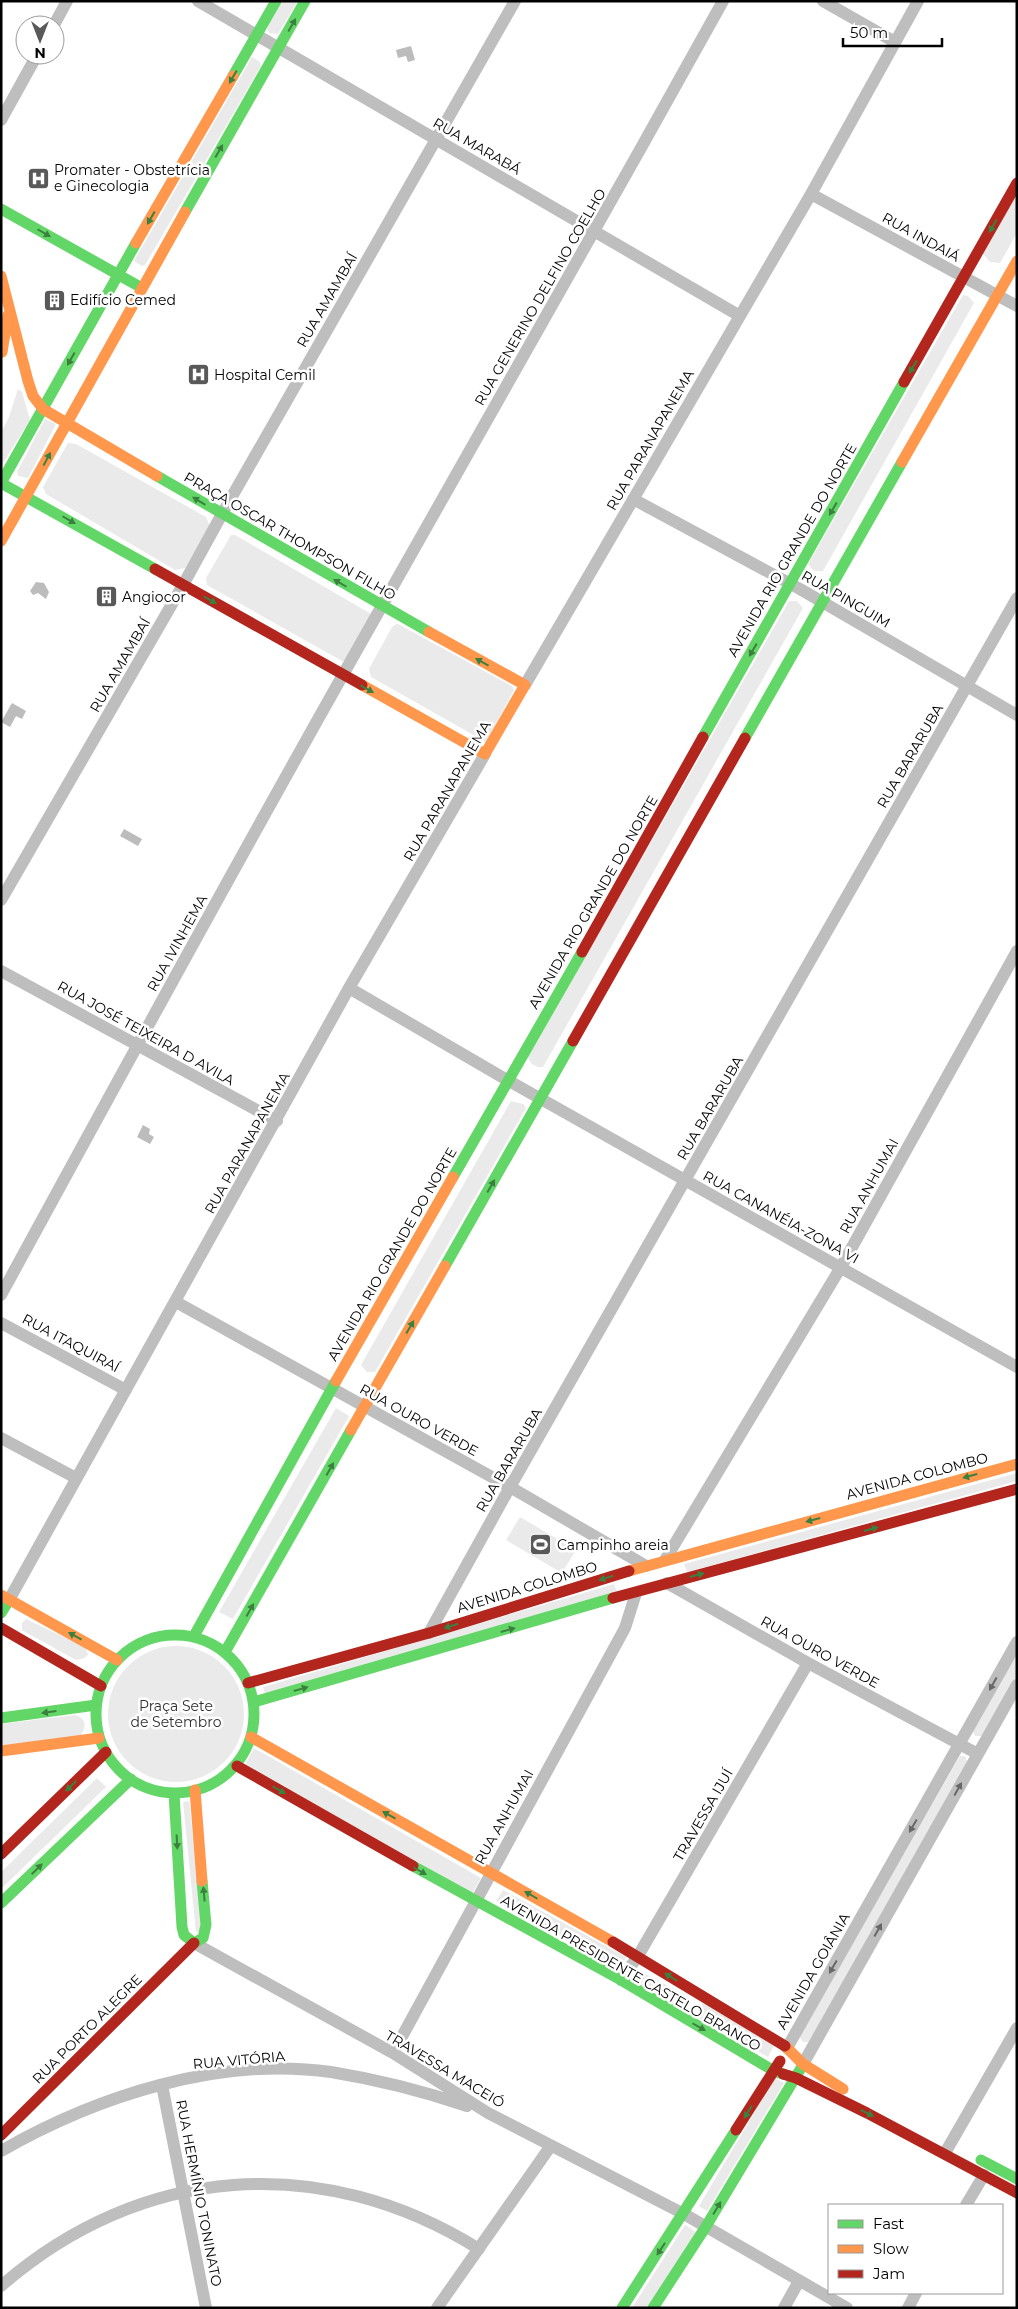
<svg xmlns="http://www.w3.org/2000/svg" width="1018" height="2309" font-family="Montserrat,sans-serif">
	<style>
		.green { fill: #eaeaea }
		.water { fill: #bcbcbc }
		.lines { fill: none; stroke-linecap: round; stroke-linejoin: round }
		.street { stroke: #bebebe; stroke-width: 12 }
		.fast { stroke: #63d668; stroke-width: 11 }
		.slow { stroke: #ff974d; stroke-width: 11 }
		.jam { stroke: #b3261e; stroke-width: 11 }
		.oneway { fill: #3b803e }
		.oneway2 { fill: #686868 }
		.labels { text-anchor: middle; stroke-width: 5; stroke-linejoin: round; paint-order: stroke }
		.street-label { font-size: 14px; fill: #000; stroke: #fff }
		.poi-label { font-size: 14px; fill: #000; stroke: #fff; text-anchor: start }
		.park-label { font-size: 14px; fill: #2f2f2f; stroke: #fff }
	</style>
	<rect width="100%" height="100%" fill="#fff"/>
	<path class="green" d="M282,1H298L278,34L269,33L267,28Z
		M252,57L260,62L261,66L145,265L142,266L134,261Z
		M1017,194V233L1000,263L990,262L983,254Z
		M963,295L968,296L974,303L823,571H814L808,564Z
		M18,389L22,392L30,420L1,466V432L9,417Z
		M45,419L56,424L28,478L18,476L17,472Z
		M68,443L76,444L206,517L210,526L185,568L175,570L46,494L43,487Z
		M231,535H235L373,615L346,661H342L207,585L206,578Z
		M789,601H797L803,608L543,1067C536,1068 530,1064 528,1057Z
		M396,624H398L512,686L514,690L486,742L371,677L369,669L392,627Z
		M511,1101L523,1104L526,1108L375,1372H367L361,1365Z
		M336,1408L349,1416L233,1619L219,1612Z
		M1017,1473V1481L687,1572L684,1564Z
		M520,1517L576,1550L562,1573L506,1540Z
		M614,1584L617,1592L265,1694L263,1687Z
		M26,1619L85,1647L88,1654L85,1658L76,1660L25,1632L22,1630V1623Z
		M108 1714a68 68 0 1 1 136 0a68 68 0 1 1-136 0Z
		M1017,1652V1677L983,1736H975L972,1730Z
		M75,1715C86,1718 87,1726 81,1735L1,1746V1724Z
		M254,1748L481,1878L472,1893L245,1764Z
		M960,1756H965L968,1763L809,2042H803L799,2036Z
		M97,1778L106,1787L1,1889V1872Z
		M189,1801L203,1931L196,1932L183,1802Z
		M503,1890L626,1957L620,1969L496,1901Z
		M644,1973L685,1995L678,2007L638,1985Z
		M703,2003L775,2044L768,2057L695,2016Z
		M775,2078L784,2083L707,2211L699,2206Z
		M685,2225L696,2232L647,2308H632Z"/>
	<path class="water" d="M411,46L415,60L408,62L406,56L398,58L396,50Z
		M36,582L44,583L49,592L46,599L38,593L33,595L30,591Z
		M12,703L26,711L22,719L16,716L10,727L1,722Z
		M124,829L142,839L138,846L120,836Z
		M143,1125L150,1129L149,1134L154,1137L150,1144L137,1137Z"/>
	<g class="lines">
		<path class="street" d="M198,1L740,316
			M823,1L895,42
			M54,25L67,1
			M1,120L37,55
			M811,194L1017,306
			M633,499L800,589L1017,715
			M525,685L811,194L918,1
			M1,900L183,585L222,514L515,1
			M1,971L277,1121
			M349,988L509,1081L1017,1367
			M1,1295C127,1064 253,833 383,604C496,404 611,203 723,1
			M176,1302L510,1487L646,1566
			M1,1323L126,1390
			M1,1438L76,1478
			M665,1560L841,1267L1017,951
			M667,1583L808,1663L978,1754
			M9,1600L349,988L485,754
			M429,1633L510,1487L1017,598
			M194,1943L393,2053L488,2113L684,2214L847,2308
			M621,1980L638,1956L808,1663
			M787,2048L1017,1642
			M393,2053L625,1628L636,1593
			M803,2064L1017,1685
			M162,2085L206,2308
			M1,2151C97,2096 220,2056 331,2072C374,2079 426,2092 467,2106
			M945,2153L1017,2028
			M966,2205L984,2175
			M1,2286C141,2164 322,2151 479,2249
			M437,2308L550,2147
			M784,2308L799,2281
			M908,2308L916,2293"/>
		<path class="fast" d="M233,76L276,1
			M1,209L142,288
			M185,212L305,1
			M157,476L429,632
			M1,483L155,569
			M1,483L136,243
			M703,737L904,382
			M745,738L902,462
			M453,1177L582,952
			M445,1266L573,1041
			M1,1613L9,1600
			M96 1714a79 79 0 1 1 158 0a79 79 0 1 1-158 0Z
			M194,1636L336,1381
			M225,1652L351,1430
			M254,1702L613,1598
			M1,1718L96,1705
			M174,1793L182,1927L184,1935L194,1943L203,1938L206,1925L202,1881
			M413,1866L621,1980L774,2071L783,2074
			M1,1903L131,1779
			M981,2160L1017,2179
			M622,2308L736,2130
			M653,2308L705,2228L801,2068"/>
		<path class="slow" d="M136,243L233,76
			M1,276L28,381L33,396L43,409L157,476
			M2,352L8,315
			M902,462L1017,261
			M1,541L185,212
			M362,685L485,754L525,685L429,632
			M336,1381L453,1177
			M351,1430L445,1266
			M629,1571L1017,1464
			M1,1595L117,1660
			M251,1737L613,1942
			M1,1751L99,1738
			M195,1790L202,1881
			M785,2046L803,2064L843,2089"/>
		<path class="jam" d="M904,382L1017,183
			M155,569L362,685
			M582,952L703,737
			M573,1041L745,738
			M613,1598L1017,1489
			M1,1628L101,1686
			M248,1683L429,1633L629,1571
			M237,1766L413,1866
			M1,1854L106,1752
			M613,1942L785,2046
			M783,2074L796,2078L867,2113L1017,2193
			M736,2130L780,2061
			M1,2135L194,1943"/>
	</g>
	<defs><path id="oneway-solid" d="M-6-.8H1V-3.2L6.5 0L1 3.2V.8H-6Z" transform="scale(1.25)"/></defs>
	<g class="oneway">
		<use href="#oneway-solid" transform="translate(292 25) rotate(-60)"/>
		<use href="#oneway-solid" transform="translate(233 77) rotate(120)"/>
		<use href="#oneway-solid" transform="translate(219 151) rotate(-60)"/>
		<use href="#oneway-solid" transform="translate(151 218) rotate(120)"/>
		<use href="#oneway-solid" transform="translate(993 226) rotate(120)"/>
		<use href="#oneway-solid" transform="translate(44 233) rotate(30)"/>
		<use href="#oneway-solid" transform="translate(71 359) rotate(119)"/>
		<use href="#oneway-solid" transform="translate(913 367) rotate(120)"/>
		<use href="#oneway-solid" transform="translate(47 459) rotate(-62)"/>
		<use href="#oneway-solid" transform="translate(199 501) rotate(-149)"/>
		<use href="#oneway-solid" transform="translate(833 509) rotate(120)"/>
		<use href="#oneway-solid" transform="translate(69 520) rotate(30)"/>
		<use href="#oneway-solid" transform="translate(340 583) rotate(-150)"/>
		<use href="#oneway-solid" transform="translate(210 600) rotate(30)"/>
		<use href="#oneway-solid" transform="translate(753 650) rotate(120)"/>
		<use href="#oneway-solid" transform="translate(482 662) rotate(-151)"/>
		<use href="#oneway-solid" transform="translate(367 689) rotate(29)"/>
		<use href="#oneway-solid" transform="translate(491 1186) rotate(-60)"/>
		<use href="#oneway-solid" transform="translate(410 1327) rotate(-60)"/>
		<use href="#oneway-solid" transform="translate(330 1469) rotate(-61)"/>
		<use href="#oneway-solid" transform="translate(970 1476) rotate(165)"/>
		<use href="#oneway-solid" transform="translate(813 1520) rotate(165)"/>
		<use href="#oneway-solid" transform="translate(871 1529) rotate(-15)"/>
		<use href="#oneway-solid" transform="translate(697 1575) rotate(-15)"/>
		<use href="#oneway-solid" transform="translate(606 1578) rotate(163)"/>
		<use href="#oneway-solid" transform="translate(250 1610) rotate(-61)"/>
		<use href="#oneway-solid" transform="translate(451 1626) rotate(163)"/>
		<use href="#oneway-solid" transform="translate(508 1630) rotate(-16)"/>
		<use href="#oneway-solid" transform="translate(75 1636) rotate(-151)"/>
		<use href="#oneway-solid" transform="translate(301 1689) rotate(-16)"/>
		<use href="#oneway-solid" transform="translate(49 1712) rotate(172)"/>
		<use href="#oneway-solid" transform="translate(71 1786) rotate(136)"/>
		<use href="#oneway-solid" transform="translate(279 1790) rotate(30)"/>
		<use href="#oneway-solid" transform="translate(389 1815) rotate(-151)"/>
		<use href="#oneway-solid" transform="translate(177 1842) rotate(87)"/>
		<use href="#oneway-solid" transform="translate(37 1869) rotate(-44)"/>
		<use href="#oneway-solid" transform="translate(420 1871) rotate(30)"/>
		<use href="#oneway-solid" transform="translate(204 1894) rotate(-95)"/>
		<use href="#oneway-solid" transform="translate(531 1895) rotate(-150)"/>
		<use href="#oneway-solid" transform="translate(671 1977) rotate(-148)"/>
		<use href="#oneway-solid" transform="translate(699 2027) rotate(30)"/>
		<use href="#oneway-solid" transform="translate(748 2112) rotate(122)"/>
		<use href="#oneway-solid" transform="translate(867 2113) rotate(27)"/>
		<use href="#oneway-solid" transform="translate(717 2208) rotate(-59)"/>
		<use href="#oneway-solid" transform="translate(661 2249) rotate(123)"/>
	</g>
	<g class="oneway2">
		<use href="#oneway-solid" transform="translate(993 1684) rotate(119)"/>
		<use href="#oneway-solid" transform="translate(958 1789) rotate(-61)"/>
		<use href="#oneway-solid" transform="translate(913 1826) rotate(120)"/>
		<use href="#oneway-solid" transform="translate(878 1930) rotate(-61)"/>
		<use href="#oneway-solid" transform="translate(833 1967) rotate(120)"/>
	</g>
	<defs>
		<symbol id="hospital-square" viewBox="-11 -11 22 22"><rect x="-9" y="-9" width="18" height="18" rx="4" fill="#595959" stroke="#fff"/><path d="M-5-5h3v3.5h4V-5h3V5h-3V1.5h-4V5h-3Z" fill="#fff"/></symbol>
		<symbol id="building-square" viewBox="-11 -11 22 22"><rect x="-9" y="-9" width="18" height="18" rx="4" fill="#595959" stroke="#fff"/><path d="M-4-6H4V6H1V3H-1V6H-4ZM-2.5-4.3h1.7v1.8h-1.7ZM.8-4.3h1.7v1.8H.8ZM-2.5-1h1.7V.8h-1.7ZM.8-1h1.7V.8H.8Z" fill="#fff"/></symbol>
		<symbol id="stadium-square" viewBox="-11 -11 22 22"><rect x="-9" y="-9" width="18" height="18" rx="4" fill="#595959" stroke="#fff"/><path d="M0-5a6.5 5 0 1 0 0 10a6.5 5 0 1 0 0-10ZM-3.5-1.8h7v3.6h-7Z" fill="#fff"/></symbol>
	</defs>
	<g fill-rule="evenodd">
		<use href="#hospital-square" x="26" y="166" width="25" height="25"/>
		<use href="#building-square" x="42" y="288" width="25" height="25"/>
		<use href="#hospital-square" x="186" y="362" width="25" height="25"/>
		<use href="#building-square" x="94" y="584" width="25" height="25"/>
		<use href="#stadium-square" x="528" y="1532" width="25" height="25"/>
	</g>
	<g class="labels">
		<g class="street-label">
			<text transform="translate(477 146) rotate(30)" y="5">RUA MARABÁ</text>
			<text transform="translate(921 237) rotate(29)" y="5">RUA INDAIÁ</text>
			<text transform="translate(540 297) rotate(-60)" y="5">RUA GENERINO DELFINO COELHO</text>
			<text transform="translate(327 300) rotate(-60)" y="5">RUA AMAMBAÍ</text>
			<text transform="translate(650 440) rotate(-60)" y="5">RUA PARANAPANEMA</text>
			<text transform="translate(290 536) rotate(30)" y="5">PRAÇA OSCAR THOMPSON FILHO</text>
			<text transform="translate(792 550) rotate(-60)" y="5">AVENIDA RIO GRANDE DO NORTE</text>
			<text transform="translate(846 599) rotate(30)" y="5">RUA PINGUIM</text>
			<text transform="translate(120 665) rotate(-60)" y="5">RUA AMAMBAÍ</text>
			<text transform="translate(910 756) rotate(-60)" y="5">RUA BARARUBA</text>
			<text transform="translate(447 791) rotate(-60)" y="5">RUA PARANAPANEMA</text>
			<text transform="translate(593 902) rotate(-60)" y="5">AVENIDA RIO GRANDE DO NORTE</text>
			<text transform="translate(177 943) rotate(-61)" y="5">RUA IVINHEMA</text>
			<text transform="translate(146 1033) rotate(29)" y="5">RUA JOSÉ TEIXEIRA D AVILA</text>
			<text transform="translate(710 1108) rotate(-60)" y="5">RUA BARARUBA</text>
			<text transform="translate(247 1143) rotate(-61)" y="5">RUA PARANAPANEMA</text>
			<text transform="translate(869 1186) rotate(-61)" y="5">RUA ANHUMAI</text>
			<text transform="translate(781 1217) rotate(29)" y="5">RUA CANANÉIA-ZONA VI</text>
			<text transform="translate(392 1254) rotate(-60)" y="5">AVENIDA RIO GRANDE DO NORTE</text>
			<text transform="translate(71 1343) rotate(28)" y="5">RUA ITAQUIRAÍ</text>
			<text transform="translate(419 1420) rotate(29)" y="5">RUA OURO VERDE</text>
			<text transform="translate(509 1460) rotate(-60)" y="5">RUA BARARUBA</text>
			<text transform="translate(917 1476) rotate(-15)" y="5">AVENIDA COLOMBO</text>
			<text transform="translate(527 1587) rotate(-17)" y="5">AVENIDA COLOMBO</text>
			<text transform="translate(820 1652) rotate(29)" y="5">RUA OURO VERDE</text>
			<text transform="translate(703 1815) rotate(-60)" y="5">TRAVESSA IJUÍ</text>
			<text transform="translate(504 1817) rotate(-61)" y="5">RUA ANHUMAI</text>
			<text transform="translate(813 1971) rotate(-60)" y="5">AVENIDA GOIÂNIA</text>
			<text transform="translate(631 1973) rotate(30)" y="5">AVENIDA PRESIDENTE CASTELO BRANCO</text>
			<text transform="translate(87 2029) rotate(-45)" y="5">RUA PORTO ALEGRE</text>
			<text transform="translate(239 2060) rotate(-5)" y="5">RUA VITÓRIA</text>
			<text transform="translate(445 2069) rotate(31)" y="5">TRAVESSA MACEIÓ</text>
			<text transform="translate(199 2193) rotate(79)" y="5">RUA HERMÍNIO TONINATO</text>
		</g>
		<g class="poi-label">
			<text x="54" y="175">Promater - Obstetrícia<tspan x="54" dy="16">e Ginecologia</tspan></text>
			<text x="70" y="305">Edifício Cemed</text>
			<text x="214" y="380">Hospital Cemil</text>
			<text x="122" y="602">Angiocor</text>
			<text x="557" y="1550">Campinho areia</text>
		</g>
		<g class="park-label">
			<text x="176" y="1711">Praça Sete<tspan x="176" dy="16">de Setembro</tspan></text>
		</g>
	</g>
	<rect width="1018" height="2309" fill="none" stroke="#000000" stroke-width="5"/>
	<rect x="828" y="2204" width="175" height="90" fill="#ffffff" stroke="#999999"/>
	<rect x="838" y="2220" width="25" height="8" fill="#63d668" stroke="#999999"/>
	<text x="873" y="2229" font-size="15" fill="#000000">Fast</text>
	<rect x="838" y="2245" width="25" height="8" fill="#ff974d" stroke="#999999"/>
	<text x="873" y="2254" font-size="15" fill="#000000">Slow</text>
	<rect x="838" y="2270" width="25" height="8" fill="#b3261e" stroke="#999999"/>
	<text x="873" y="2279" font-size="15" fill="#000000">Jam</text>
	<g transform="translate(40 40) rotate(180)"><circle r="24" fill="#ffffff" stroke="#999999"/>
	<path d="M0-4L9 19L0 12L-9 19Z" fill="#595959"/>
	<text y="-8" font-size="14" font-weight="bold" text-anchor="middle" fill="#000000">N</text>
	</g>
	<path d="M843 38v8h99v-8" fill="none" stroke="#000000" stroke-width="2.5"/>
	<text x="850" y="38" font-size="15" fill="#000000" stroke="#ffffff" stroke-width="4" paint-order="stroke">50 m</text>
</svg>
